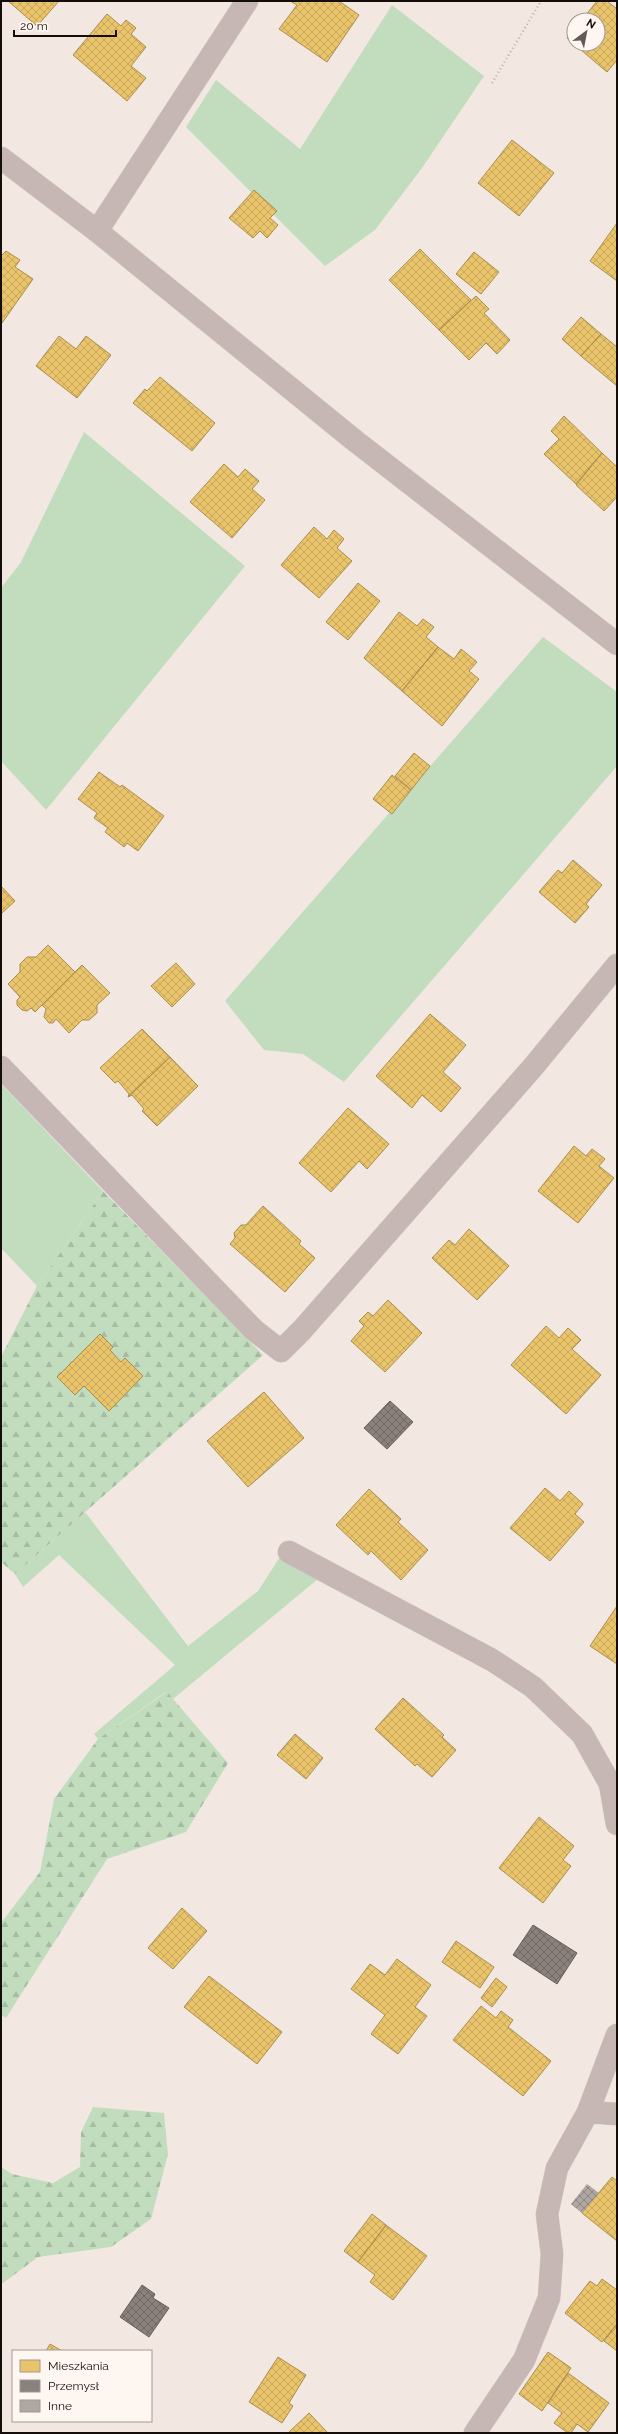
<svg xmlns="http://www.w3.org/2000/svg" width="618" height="2434" font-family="Raleway,sans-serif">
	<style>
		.grass { fill: #c2dcbe }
		.forest { fill: url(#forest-firs) }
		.homes { fill: url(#homes-cross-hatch); stroke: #a98d4d }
		.industry { fill: url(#industry-cross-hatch); stroke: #675e5a }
		.building { fill: url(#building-cross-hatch) }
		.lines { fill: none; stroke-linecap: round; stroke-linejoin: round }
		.minor-casing { stroke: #cec6c0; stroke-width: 23 }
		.tertiary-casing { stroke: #cec6c0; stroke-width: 23 }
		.path { stroke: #bdb1ad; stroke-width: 2.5; stroke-dasharray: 1 3; stroke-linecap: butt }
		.minor { stroke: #c6b7b4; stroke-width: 22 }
		.tertiary { stroke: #c6b7b4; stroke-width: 22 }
	</style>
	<defs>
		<pattern id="forest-firs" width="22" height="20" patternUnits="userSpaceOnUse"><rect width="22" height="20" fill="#c2dcbe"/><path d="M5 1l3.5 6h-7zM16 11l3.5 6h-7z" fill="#a6bca2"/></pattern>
		<pattern id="homes-cross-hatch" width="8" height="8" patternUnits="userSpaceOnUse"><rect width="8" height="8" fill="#e9c46a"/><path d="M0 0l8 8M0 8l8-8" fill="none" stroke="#c7a75b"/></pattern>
		<pattern id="industry-cross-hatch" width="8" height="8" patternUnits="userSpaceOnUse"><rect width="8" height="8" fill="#8a817c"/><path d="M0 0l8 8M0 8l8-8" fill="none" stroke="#706864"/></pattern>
		<pattern id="building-cross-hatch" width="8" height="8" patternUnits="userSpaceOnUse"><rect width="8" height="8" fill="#afa7a1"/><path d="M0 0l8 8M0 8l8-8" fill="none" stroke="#8d8681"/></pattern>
	</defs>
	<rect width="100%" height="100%" fill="#f3e8e1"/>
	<path class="grass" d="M392,5L484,76L422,168L375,230L325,266L186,127L216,80L300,149Z
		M84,432L245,566L46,810L1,761V588L21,562Z
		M543,637L617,692V766L344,1082L303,1054L264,1050L225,1001Z
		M1,1084L103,1191L37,1286L1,1248Z
		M85,1512L188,1646L258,1591L280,1557L318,1579L173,1699L166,1692L98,1739L94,1734L175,1665L59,1555L23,1587L15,1574Z"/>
	<path class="forest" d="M103,1191L263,1355L15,1574L1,1562V1357L37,1286Z
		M167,1692L228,1763L186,1832L107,1859L6,2018L1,2015V1923L40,1872L54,1799L98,1739Z
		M93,2107L164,2113L168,2154L151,2219L111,2247L38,2257L3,2283L1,2282V2167L12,2174L53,2183L80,2167L81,2132Z"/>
	<path class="homes" d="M8,1H59L37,26Z
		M290,1H339L359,15L327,62L279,29L297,5Z
		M597,1H607L617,9V60L607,72L567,38L574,30V44H598V20H582Z
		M107,14L121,26L126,20L136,28L131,34L146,47L131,66L146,78L127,101L73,55Z
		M512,140L554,173L519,216L478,183Z
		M254,190L277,211L270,218L278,225L267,238L260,231L253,238L229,218Z
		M617,223V281L590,261Z
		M420,249L471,300L439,330L389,280Z
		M6,251L20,260L15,267L33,279L2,323L1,256Z
		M474,252L499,272L481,294L456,274Z
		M476,296L489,309L484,313L510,340L497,354L486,343L469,360L439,330Z
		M581,317L601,334L581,356L562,339Z
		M601,334L617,347V386L581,356Z
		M59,336L76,349L86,336L111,355L77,398L36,366Z
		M160,377L215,423L192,451L133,403L145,389L147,391Z
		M564,416L602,453L576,484L544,454L559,439L551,431Z
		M602,453L617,467V497L604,511L576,485Z
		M224,464L238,477L245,469L259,481L252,489L265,500L232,538L190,502Z
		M314,527L327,539L334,530L344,539L337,548L352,561L319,598L281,565Z
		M358,583L380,601L348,640L326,622Z
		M399,612L417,626L423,619L434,627L426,637L438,647L402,691L364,658Z
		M438,647L454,659L461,649L477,662L469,671L479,679L442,726L402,691Z
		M414,753L430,766L411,790L395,776Z
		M99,772L120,787L122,785L164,816L138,851L127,843L124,847L105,832L108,828L94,818L97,813L78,799Z
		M392,775L411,790L392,814L373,799Z
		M573,860L602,885L586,904L589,907L575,923L539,892L558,870L562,873Z
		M1,886L15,901L1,914Z
		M48,945L75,972L35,1012L31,1008L27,1011L22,1010L17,1005V1000L20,997L8,984L20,972V964L27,957H36Z
		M176,963L195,984L172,1007L151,986Z
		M82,965L110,993L97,1005V1013L89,1020H82L69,1033L56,1019L53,1023H49L44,1017L46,1009L42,1005Z
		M430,1014L466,1045L443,1072L461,1088L441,1112L422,1095L412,1108L376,1076Z
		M142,1029L170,1057L128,1097L129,1094L118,1081L115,1083L100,1068Z
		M170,1057L198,1086L157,1126L142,1111L144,1109L132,1095L128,1097Z
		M348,1108L389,1144L367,1169L359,1161L331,1192L299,1163Z
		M574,1146L586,1156L592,1149L605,1159L599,1166L614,1178L578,1223L538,1191Z
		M263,1206L301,1241L299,1244L315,1258L285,1292L230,1244L235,1238L234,1233L241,1225H246Z
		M469,1229L509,1266L477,1300L432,1258L449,1240L455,1245Z
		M388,1300L422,1333L385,1372L351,1341L364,1326L359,1321L368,1312L373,1316Z
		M546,1326L559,1338L568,1328L581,1340L572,1349L601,1375L566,1414L511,1365Z
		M100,1334L113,1347L110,1350L121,1362L125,1358L143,1376L109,1411L84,1386L75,1395L57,1377Z
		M264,1392L304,1438L248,1487L207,1441Z
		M545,1488L560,1501L569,1491L583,1504L575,1514L584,1522L550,1561L510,1528Z
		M369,1489L401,1519L398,1522L428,1550L401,1580L371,1551L368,1555L336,1525Z
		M617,1606V1664L590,1646Z
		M403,1698L444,1735L442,1737L456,1750L432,1777L417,1764L415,1766L375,1729Z
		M295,1734L323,1758L306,1779L277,1755Z
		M539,1817L574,1846L563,1860L571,1866L543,1903L499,1868Z
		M182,1908L207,1931L173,1969L148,1948Z
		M456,1941L494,1967L480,1988L442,1962Z
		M397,1959L431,1985L415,2007L427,2016L398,2054L371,2034L385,2015L351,1989L370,1964L385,1975Z
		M209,1976L282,2032L257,2064L184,2007Z
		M496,1978L507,1987L492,2007L481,1998Z
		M481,2006L496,2018L501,2011L513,2020L508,2027L551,2061L523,2096L453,2040Z
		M612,2177L617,2181V2241L582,2213Z
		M372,2214L386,2225L358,2262L344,2251Z
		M386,2225L427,2256L393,2300L370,2282L375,2275L358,2262Z
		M602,2279L617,2290V2324L602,2342L565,2313L590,2281L597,2286Z
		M617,2324V2351L604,2341Z
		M50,2344L62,2351H46Z
		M548,2352L571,2368L542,2411L519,2394Z
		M278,2357L306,2375L289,2403L293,2406L282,2423L249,2402Z
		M568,2373L609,2403L588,2432L577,2424L571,2433H568L554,2423L562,2413L548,2403Z
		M309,2413L328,2433H288Z"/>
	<path class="industry" d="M390,1401L413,1422L387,1449L364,1428Z
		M533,1925L577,1953L557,1984L513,1955Z
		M142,2285L155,2294L153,2298L169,2308L149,2337L120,2317Z"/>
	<path class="building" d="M587,2184L599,2193L582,2213L571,2204Z"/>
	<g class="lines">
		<defs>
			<path id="minor" d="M97,231L247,1
				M1,1067L254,1330L281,1351L302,1330L533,1067L617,965
				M289,1552L492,1660L533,1687L582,1734L610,1784L617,1824
				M588,2112L617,2035
				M475,2433L524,2360L549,2298L552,2254L547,2214L557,2168L588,2112L617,2114"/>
			<path id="tertiary" d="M1,158L97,231L354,440L617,644"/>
		</defs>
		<use href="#minor" class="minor-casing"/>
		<use href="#tertiary" class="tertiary-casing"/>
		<path class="path" d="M492,83L541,1"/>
		<use href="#minor" class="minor"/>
		<use href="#tertiary" class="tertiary"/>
	</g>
	<rect width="618" height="2434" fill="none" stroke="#140e0a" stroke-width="4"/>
	<rect x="12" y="2350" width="140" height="72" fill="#fef6f1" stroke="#a09995"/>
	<rect x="20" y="2360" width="20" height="12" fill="#e9c46a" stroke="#a09995"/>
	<text x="48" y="2370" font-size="12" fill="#140e0a">Mieszkania</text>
	<rect x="20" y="2380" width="20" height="12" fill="#8a817c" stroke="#a09995"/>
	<text x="48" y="2390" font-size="12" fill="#140e0a">Przemysł</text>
	<rect x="20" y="2400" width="20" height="12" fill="#afa7a1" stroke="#a09995"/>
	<text x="48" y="2410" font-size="12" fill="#140e0a">Inne</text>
	<g transform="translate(586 32) rotate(32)"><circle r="19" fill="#fef6f1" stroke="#a09995"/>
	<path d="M0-3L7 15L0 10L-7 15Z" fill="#625a55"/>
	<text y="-6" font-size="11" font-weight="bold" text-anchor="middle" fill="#140e0a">N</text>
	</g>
	<path d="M14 30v6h102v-6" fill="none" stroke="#140e0a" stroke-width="2"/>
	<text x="20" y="30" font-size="12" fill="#140e0a" stroke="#fef6f1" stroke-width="3" paint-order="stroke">20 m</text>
</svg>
